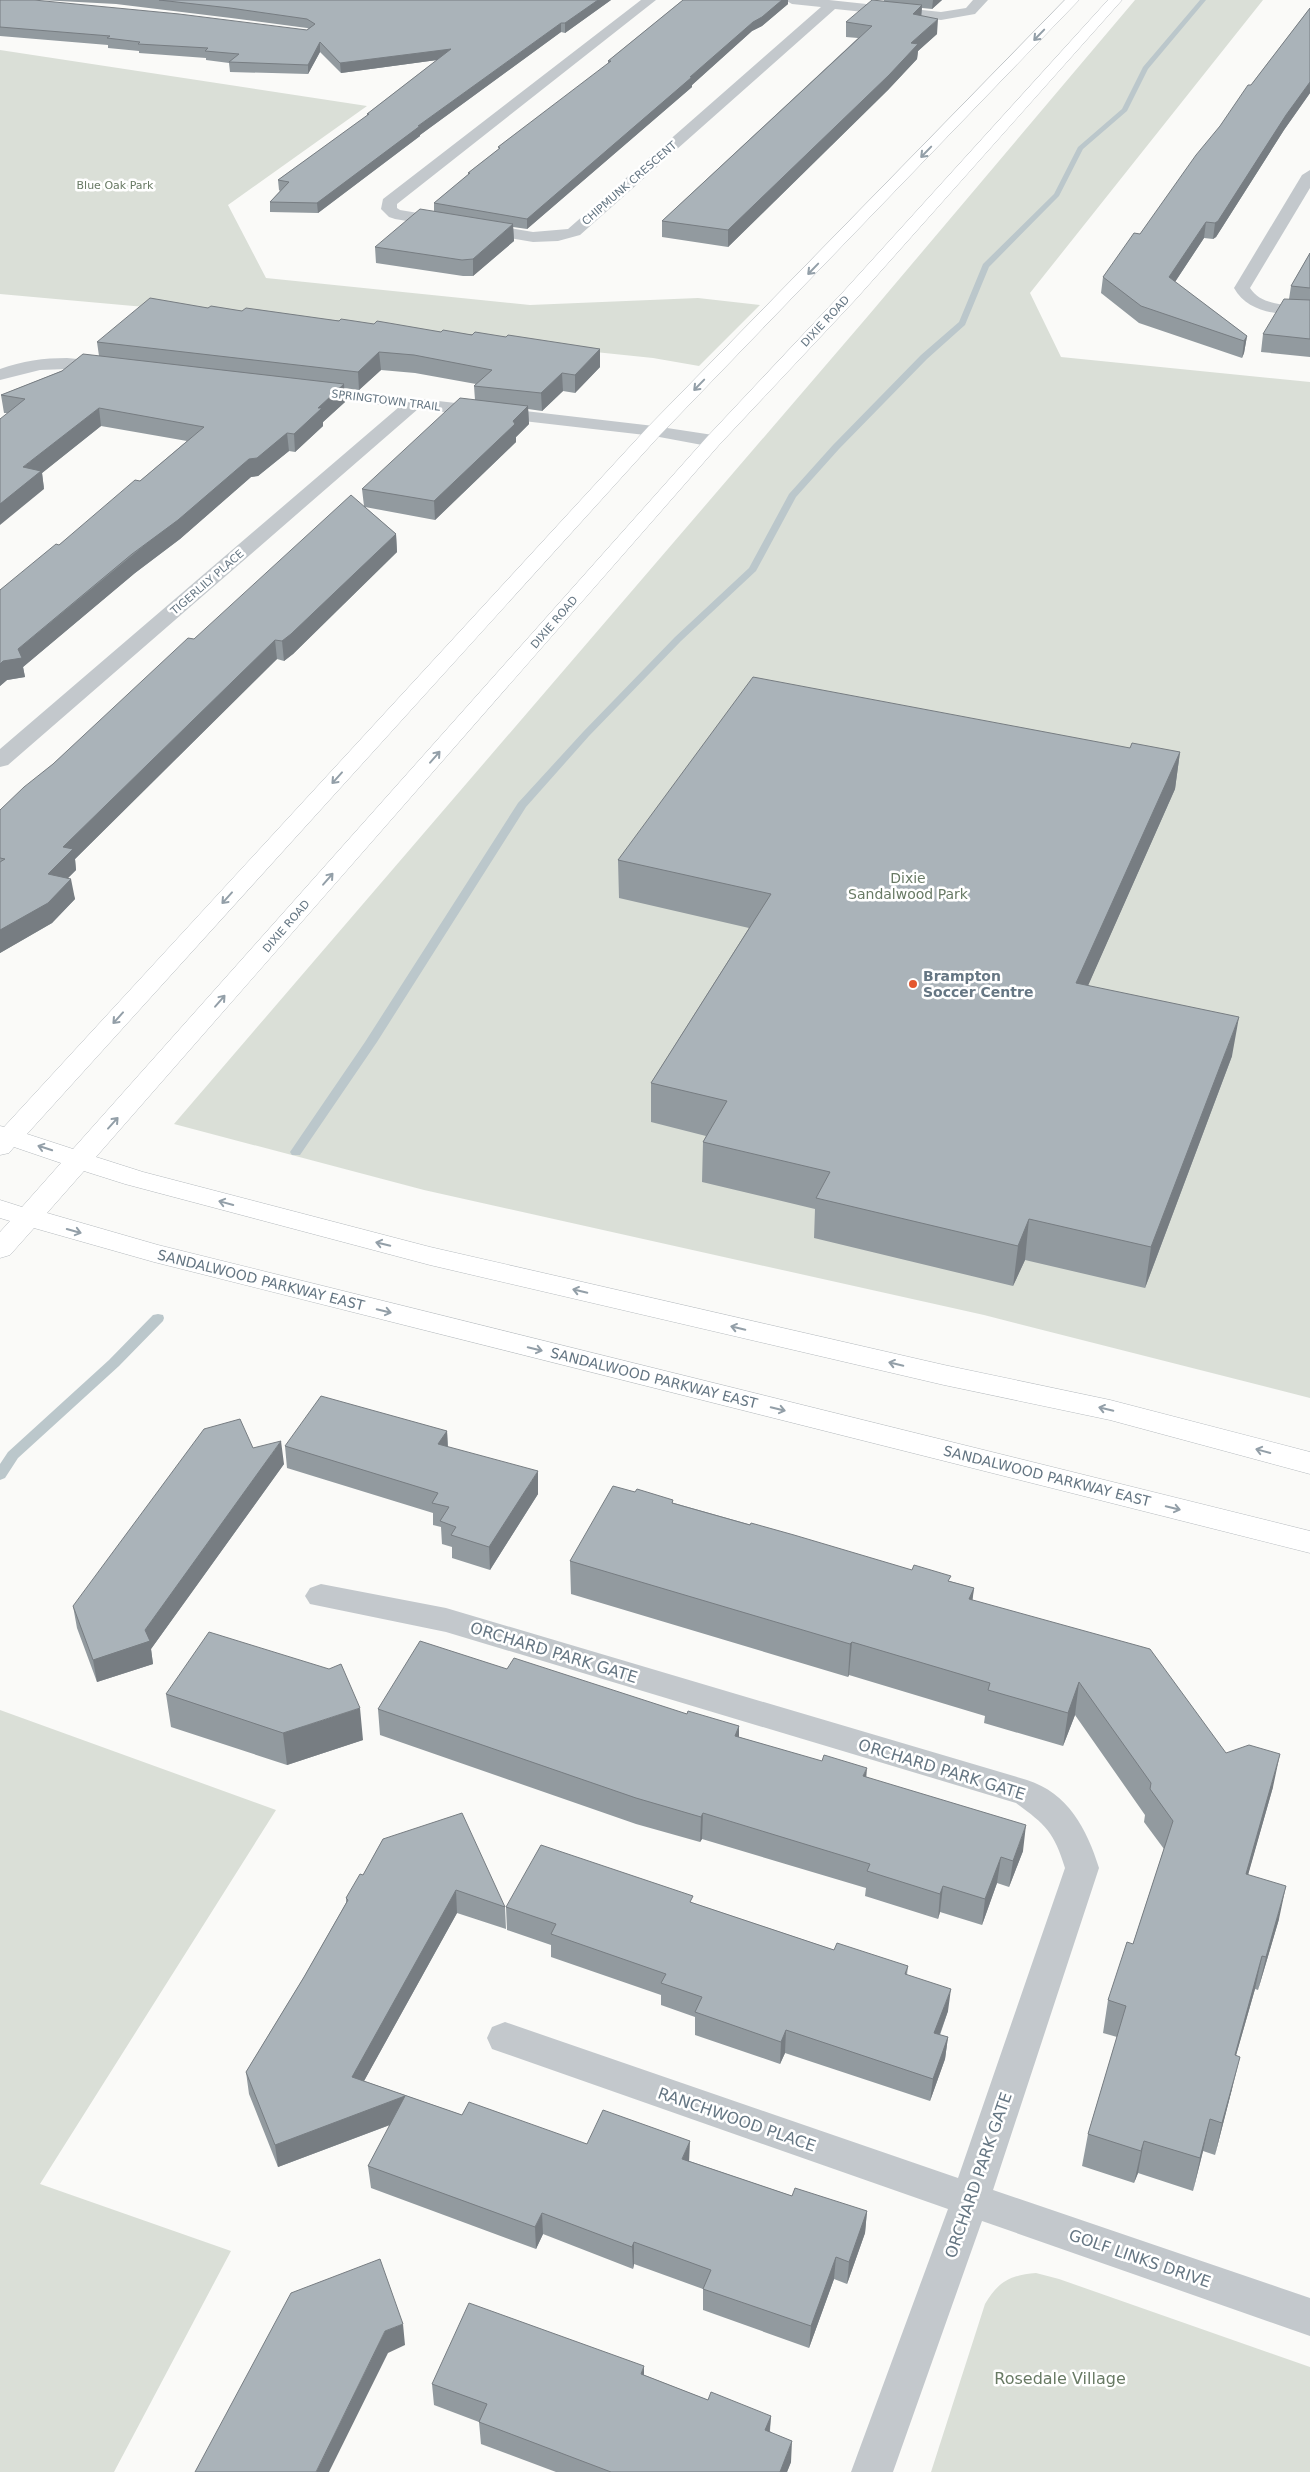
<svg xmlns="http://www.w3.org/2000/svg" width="1310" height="2472" font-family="'DejaVu Sans',sans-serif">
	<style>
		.green { fill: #dadfd7 }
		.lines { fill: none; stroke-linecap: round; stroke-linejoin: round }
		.stream { fill: #bbc7cb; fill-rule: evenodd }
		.major-casing { stroke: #b5babe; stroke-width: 1 }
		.minor { fill: #c3c8cc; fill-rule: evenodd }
		.major { fill: #fff; fill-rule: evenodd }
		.wall { fill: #929a9f }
		.shaded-wall { fill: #777d82 }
		.building { fill: #aab3b9; stroke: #777d82 }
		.oneway { stroke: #939fa8 }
		.poi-dot { fill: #e4572e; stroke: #fff; stroke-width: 2 }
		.labels { text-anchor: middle; stroke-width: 5; stroke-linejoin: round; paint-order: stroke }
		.far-street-label { font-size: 11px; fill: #657683; stroke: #fff }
		.far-park-label { font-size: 11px; fill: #687a64; stroke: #fff }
		.park-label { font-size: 14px; fill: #687a64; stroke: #fff }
		.poi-label { font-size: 14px; font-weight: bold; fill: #657683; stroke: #fff; text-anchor: start }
		.street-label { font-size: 14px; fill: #657683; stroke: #fff }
		.near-street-label { font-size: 16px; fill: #657683; stroke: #fff }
		.near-park-label { font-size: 16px; fill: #687a64; stroke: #fff }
	</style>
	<rect width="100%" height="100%" fill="#fafaf8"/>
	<path class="green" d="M1135,0H1263L1030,293L1061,357L1310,382V1398L984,1315L424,1190L174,1124L868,316Z
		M0,50L367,106L228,205L266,278L530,305L698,298L760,305L699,366L653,358L288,320L0,294Z
		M0,1710L276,1810L40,2184L231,2251L114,2472H0Z
		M1036,2273L1059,2279L1310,2367V2472H931L985,2304C998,2282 1010,2275 1036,2273Z"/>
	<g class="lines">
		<path class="stream" d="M1200,0H1206L1148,69L1127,111L1083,149L1059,196L989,267L965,325L927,359L839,449L796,497L756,571L681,641L589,736L526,807L377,1042L300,1155H292L290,1152L365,1042L518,803L583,732L675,637L749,568L789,494L833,445L921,355L959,322L983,264L1054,194L1078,147L1122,109L1143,67Z
			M158,1314L163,1315L164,1318L163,1321L119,1366L18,1458L5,1478L0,1480V1464L8,1452L109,1360L153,1315Z"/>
		<defs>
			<path id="major" d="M1065,0H1079L660,435L27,1134L73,1149L707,437L844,291L1108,0H1122L856,299L719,445L96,1157L143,1172L430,1247L944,1365L1110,1400L1310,1452V1474L1110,1420L944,1385L430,1265L125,1184L84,1171L47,1213L158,1245L1310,1531V1553L154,1262L34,1228L10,1255L0,1258V1232L10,1221L0,1218V1200L22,1207L61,1163L14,1147L9,1153L0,1155V1126L4,1127L648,427Z"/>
		</defs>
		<use href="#major" class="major-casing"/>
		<path class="minor" d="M641,0H656L397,204V208L400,210L533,232L568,229L821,7L792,4L785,0H829L941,12L966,8L973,0H988L975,14L941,20L835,9L580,235L558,241L533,242L395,219L389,217L381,209L383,199Z
			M1310,170V188L1250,288C1262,307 1291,305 1310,306V316C1282,314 1249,315 1234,288L1302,175Z
			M67,358L109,362L115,363L118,367L115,371L109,372L67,369L40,370L0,380V369C22,361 44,358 67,358Z
			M308,386L654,426L713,435L719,437L722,441L719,445L713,447L654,436L418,409L8,765L0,767V749L399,407L302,395L299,391L302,387Z
			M321,1584L446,1608L1027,1780C1068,1793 1087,1829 1099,1868L993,2190L1310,2298V2336L982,2221L893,2472H851L948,2209L492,2049L487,2038L492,2027L505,2022L958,2178L1065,1868C1054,1832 1046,1825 1016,1803L446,1632L310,1604L305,1596L310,1588Z"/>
		<use href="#major" class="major"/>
	</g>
	<path class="wall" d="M0,0L307,30L309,29L307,28L231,18L116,4L41,0H611L565,33L561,32L420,135V136L318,213L270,212V202L280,191L279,190L278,180L367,116V114L437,60L341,73L320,52L308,74L230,72L229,63L206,60V58L139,53V51L108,48V45L0,36Z
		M683,0H788V4L762,26L752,31L692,85V87L527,229L513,227L514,241L473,276H463L376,263L375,247L434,211V203L468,175V173L499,149L498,147L608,64V61Z
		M884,0H942L932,9L922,8L921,16L937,34L918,51L917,59L888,90L728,247L662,237V221L858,38L846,37V22L884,1Z
		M1310,8V93L1284,130L1216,237L1213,239L1204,238L1175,282L1247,336L1244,353L1242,358L1139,323L1101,293L1103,277L1140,234L1251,85Z
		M1310,253V357L1261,352L1263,334L1289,299L1291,286Z
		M208,308L374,324L441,332L506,337L600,349V367L575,393L563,391L542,411L528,409L529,424L516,437V442L435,520L365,507L396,534L397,552L293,654L284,661L277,659L75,859L76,870L68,878L75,899L52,923L0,953V810L53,764L194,639L364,506L362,489L475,400L474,386L476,384L415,373L381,370L359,390L344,388L345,402L323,422V426L295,452L289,451L258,476L251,477L180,539L135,573L23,667L25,677L7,680L0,686V590L59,545L140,481L187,441L101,426L42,473L44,489L7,413H4L1,395L99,356L97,342Z
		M1130,748L1180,752L1175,789L1088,985L1232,1056L1145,1288L1025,1260L1013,1286L814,1238L815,1209L702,1182L703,1142L706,1136L651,1122V1083L749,928L619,898L618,860Z
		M447,1431L448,1447L538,1494L490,1570L452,1558V1547L442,1544L441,1527L433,1525V1513L287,1468L285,1446Z
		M253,1448L284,1464L151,1649L153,1664L97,1682L77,1628L73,1606Z
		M635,1492L974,1588L972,1600L1226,1753L1273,1787L1248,1874L1279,1919L1258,1990L1255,1989L1236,2055L1232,2089L1215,2155L1203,2151L1193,2191L1138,2173L1134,2183L1082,2166L1088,2134L1117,2037L1103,2033L1108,2000L1133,1944L1164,1849L1144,1822L1145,1815L1075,1715L1063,1746L984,1723L985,1716L849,1675L848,1677L571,1594L570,1561Z
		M507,1669L687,1714L739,1726V1737L867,1777L1023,1851L1009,1887L997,1883L982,1925L940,1912L938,1919L865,1896L866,1888L702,1839L700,1842L636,1824L380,1735L378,1709Z
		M166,1694L363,1740L287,1765L171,1727Z
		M383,1839L505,1907L506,1929L457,1913L364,2081L462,2115L587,2144L689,2161L792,2196L867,2211L865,2233L847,2284L834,2279L809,2348L703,2310V2289L634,2264L633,2269L543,2234L536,2249L371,2188L368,2166L390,2125L278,2167L249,2094L246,2072L304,1977L346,1903V1898L363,1875Z
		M693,1903L834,1950L908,1966L907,1975L948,2011L940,2035L948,2037L945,2059L930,2101L785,2053L780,2064L695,2035V2017L661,2005V1995L551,1957V1945L507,1930L506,1907Z
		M644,2375L708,2400L771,2416L770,2431L791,2462L787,2472H556L481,2444L479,2422L434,2405L432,2384Z"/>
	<path class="shaded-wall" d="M598,0H611L565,33V23Z
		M782,0H788V4L762,26L752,31L692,85V87L527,229V219L753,22Z
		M933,0H942L932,9Z
		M922,5L921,20L913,14Z
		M938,19L937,34L918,51L917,59L888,90L728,247V230L911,43Z
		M561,23V32L420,135V136L318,213L317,203L418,126Z
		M320,42V52L308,74V65Z
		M451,49L452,58L341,73L340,63Z
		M1310,82V93L1284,130L1216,237L1213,239L1215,223L1286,115Z
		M1206,222L1204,238L1167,294L1169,277Z
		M513,224L514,241L473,276V259Z
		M1247,336L1244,353L1242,358L1244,341Z
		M600,349V367L575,393V375Z
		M379,352L381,370L359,390L358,372Z
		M562,373L563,391L542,411L541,393Z
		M344,384L345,402L323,422V426L295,452L294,434L318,408Z
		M528,406L529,424L516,437V442L435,520L434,501Z
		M99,408L101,426L42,473L44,489L0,525V504L23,467Z
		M287,433L289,451L258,476L251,477L180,539L135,573L23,667L25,677L7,680L0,686V664L249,459Z
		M396,534L397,552L293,654L284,661L282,641Z
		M275,640L277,659L75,859L76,870L52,894L48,874L63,847Z
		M1180,752L1175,789L1072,1022L1076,983Z
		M71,879L75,899L52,923L0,953V930Z
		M1239,1017L1232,1056L1145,1288L1151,1247Z
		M1029,1219L1025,1260L1013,1286L1018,1246Z
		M447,1431L448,1453L438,1444Z
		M281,1441L284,1464L151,1649L153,1664L97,1682L93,1660L145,1630Z
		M538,1471V1494L490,1570L489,1547Z
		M974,1588L970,1620L969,1599Z
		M852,1642L849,1675L848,1677L850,1644Z
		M1079,1682L1075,1715L1063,1746L1068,1713Z
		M360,1708L363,1740L287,1765L283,1733Z
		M739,1726V1752L735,1736Z
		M1280,1754L1273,1787L1239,1907L1246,1874Z
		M867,1768L865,1793L863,1776Z
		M703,1813L702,1839L700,1842L701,1817Z
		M1026,1825L1023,1851L1009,1887L1013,1861Z
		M1001,1857L997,1883L982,1925L985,1899Z
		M943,1886L940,1912L938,1919L940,1894Z
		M1286,1886L1279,1919L1258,1990L1266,1957Z
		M456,1890L457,1913L354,2099L352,2077Z
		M1262,1956L1255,1989L1227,2087L1235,2055Z
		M951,1989L948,2011L932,2055L934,2033Z
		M786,2030L785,2053L780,2064L781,2042Z
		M948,2037L945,2059L930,2101L933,2079Z
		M1240,2057L1232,2089L1215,2155L1222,2123Z
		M405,2096L408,2118L278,2167L275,2145Z
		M1210,2119L1203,2151L1193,2191L1200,2158Z
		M690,2141L689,2163L682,2159Z
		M1144,2141L1138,2173L1134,2183L1141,2151Z
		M867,2211L865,2233L847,2284L849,2262Z
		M542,2213L543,2234L536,2249L535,2227Z
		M634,2242V2264L633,2269L632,2247Z
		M836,2257L834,2279L809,2348L811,2326Z
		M403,2324L405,2345L388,2353L329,2472H316L385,2331Z
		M644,2366V2388L641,2374Z
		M771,2416L769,2437L765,2430Z
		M792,2441L791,2462L787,2472H780Z"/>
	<path class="building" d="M0,0H34L179,14L307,30L315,24L307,19L230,8L159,0H598L565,23H561L418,126H420L317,203L270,202L289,182L278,180L369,114H367L451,49L340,63L320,42L308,65L229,62L239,54L205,51L208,48L138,44L140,42L107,38L110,36L0,27Z
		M683,0H782L762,17L753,22L690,77H692L527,219L434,203L470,173H468L500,148L498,147L611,61H608Z
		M872,0L922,5L913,14L938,19L911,43L918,44L889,75L728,230L662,221L872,26L846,22Z
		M1310,8V82L1286,115L1218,221L1215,223L1206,222L1169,277L1247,336L1244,341L1141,306L1103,277L1134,233L1140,234L1196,155L1220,126L1248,85H1251Z
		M420,209L513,224L473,259L462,260L375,247Z
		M1310,253V288L1291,286Z
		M150,298L208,308L211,306L242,311L246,308L339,321L341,319L374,324L377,321L441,332L443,330L472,335L475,332L506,337L508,335L600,349L575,375L562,373L541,393L474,386L492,370L414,355L379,352L358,372L97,342Z
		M1284,299L1310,300V339L1263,334Z
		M83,354L344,384L318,408H322L294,434L287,433L257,458L249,459L178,520L132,554L18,649L22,658L3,661L0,664V590L56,544L59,545L135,480L140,481L204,427L99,408L23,467L41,471L0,504V419L25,399L1,395L62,371Z
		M460,398L528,406L513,421L515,424L434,501L362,489Z
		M351,495L396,534L291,634L282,641L275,640L63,847L73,849L48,874L71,879L48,903L0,930V862L5,859L0,858V810L24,787L53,764L188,638L194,639Z
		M753,677L1130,748L1132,743L1180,752L1076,983L1239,1017L1151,1247L1029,1219L1018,1246L816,1198L830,1172L703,1142L727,1101L651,1083L771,894L618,860Z
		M321,1396L447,1431L438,1444L538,1471L489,1547L451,1535L456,1527L440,1521L449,1507L432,1503L438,1493L285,1446Z
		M240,1419L253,1448L281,1441L145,1630L150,1641L93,1660L73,1606L204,1429Z
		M613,1486L635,1492L637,1489L673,1500L672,1503L750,1525L751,1523L794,1535L912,1570L914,1565L951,1576L948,1581L974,1588L969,1599L1150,1649L1226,1753L1249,1745L1280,1754L1246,1874L1286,1886L1266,1957L1262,1956L1235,2055L1240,2057L1222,2123L1210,2119L1200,2158L1144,2141L1141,2151L1088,2134L1126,2006L1108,2000L1127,1942L1133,1944L1173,1821L1150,1789L1151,1783L1079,1682L1068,1713L988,1690L990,1683L852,1642L850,1644L570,1561Z
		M209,1632L329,1669L341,1664L360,1708L283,1733L166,1694Z
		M420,1641L507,1669L514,1658L687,1714L688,1711L739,1726L735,1736L822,1761L824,1755L867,1768L863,1776L1026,1825L1013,1861L1001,1857L985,1899L943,1886L940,1894L867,1871L870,1864L703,1813L701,1817L636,1798L378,1709Z
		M462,1813L505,1907L456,1890L352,2077L462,2115L469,2102L587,2144L603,2110L690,2141L682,2159L792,2196L795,2188L867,2211L849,2262L836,2257L811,2326L703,2289L711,2270L634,2242L632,2247L542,2213L535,2227L368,2166L405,2096L275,2145L246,2072L304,1977L348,1900L346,1898L360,1874L363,1875L383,1839Z
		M541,1845L693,1896L690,1902L834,1950L837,1943L908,1966L905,1974L951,1989L934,2033L948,2037L933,2079L786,2030L781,2042L695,2012L702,1997L661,1983L666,1974L551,1934L556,1924L506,1907Z
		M380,2259L403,2324L385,2331L316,2472H195L291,2293Z
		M469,2303L644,2366L641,2374L708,2400L711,2392L771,2416L765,2430L792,2441L780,2472H611L479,2422L487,2404L432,2384Z"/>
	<defs><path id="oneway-shaft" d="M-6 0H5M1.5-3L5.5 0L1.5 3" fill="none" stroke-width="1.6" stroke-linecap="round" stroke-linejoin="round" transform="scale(1.25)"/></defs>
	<g class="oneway">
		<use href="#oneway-shaft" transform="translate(1039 35) rotate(134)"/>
		<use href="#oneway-shaft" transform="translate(926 152) rotate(134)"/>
		<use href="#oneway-shaft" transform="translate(813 269) rotate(134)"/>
		<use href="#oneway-shaft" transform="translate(699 385) rotate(134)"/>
		<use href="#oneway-shaft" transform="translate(435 757) rotate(-49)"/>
		<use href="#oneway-shaft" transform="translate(337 778) rotate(132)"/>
		<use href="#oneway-shaft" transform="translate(328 879) rotate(-49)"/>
		<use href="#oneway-shaft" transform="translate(227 898) rotate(132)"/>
		<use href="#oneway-shaft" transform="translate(220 1001) rotate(-49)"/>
		<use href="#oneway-shaft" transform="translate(118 1018) rotate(132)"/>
		<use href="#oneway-shaft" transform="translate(113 1123) rotate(-48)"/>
		<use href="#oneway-shaft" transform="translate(45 1148) rotate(-162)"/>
		<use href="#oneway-shaft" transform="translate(226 1203) rotate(-165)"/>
		<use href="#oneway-shaft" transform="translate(74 1231) rotate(16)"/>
		<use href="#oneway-shaft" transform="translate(383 1244) rotate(-166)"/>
		<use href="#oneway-shaft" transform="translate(580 1291) rotate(-167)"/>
		<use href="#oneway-shaft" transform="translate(384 1311) rotate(14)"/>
		<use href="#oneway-shaft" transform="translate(738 1328) rotate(-167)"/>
		<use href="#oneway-shaft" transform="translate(535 1349) rotate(14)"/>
		<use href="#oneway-shaft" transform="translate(896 1364) rotate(-167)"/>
		<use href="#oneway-shaft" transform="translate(778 1409) rotate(14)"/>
		<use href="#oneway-shaft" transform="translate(1106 1409) rotate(-167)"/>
		<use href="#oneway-shaft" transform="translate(1263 1451) rotate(-165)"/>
		<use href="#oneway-shaft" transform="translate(1173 1508) rotate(14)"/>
	</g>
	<circle class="poi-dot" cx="913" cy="984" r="5"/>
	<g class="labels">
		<g class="far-street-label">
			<text transform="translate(629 183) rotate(-41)" y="4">CHIPMUNK CRESCENT</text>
			<text transform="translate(825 321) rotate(-47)" y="4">DIXIE ROAD</text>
			<text transform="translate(386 400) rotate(7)" y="4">SPRINGTOWN TRAIL</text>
			<text transform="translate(207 582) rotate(-41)" y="4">TIGERLILY PLACE</text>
			<text transform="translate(554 622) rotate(-49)" y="4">DIXIE ROAD</text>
			<text transform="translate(286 926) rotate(-49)" y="4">DIXIE ROAD</text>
		</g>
		<g class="far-park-label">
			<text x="115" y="189">Blue Oak Park</text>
		</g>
		<g class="park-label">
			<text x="908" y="883">Dixie<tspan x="908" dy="16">Sandalwood Park</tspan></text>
		</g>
		<g class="poi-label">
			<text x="923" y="981">Brampton<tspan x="923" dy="16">Soccer Centre</tspan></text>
		</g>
		<g class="street-label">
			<text transform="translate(261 1280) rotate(14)" y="5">SANDALWOOD PARKWAY EAST</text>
			<text transform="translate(654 1378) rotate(14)" y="5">SANDALWOOD PARKWAY EAST</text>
			<text transform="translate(1047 1476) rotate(14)" y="5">SANDALWOOD PARKWAY EAST</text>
		</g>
		<g class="near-street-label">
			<text transform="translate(554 1652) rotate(17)" y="6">ORCHARD PARK GATE</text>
			<text transform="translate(942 1769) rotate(17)" y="6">ORCHARD PARK GATE</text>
			<text transform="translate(737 2119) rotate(19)" y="6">RANCHWOOD PLACE</text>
			<text transform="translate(978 2175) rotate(-71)" y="6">ORCHARD PARK GATE</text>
			<text transform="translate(1140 2258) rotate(19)" y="6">GOLF LINKS DRIVE</text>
		</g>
		<g class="near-park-label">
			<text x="1060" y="2384">Rosedale Village</text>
		</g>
	</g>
</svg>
